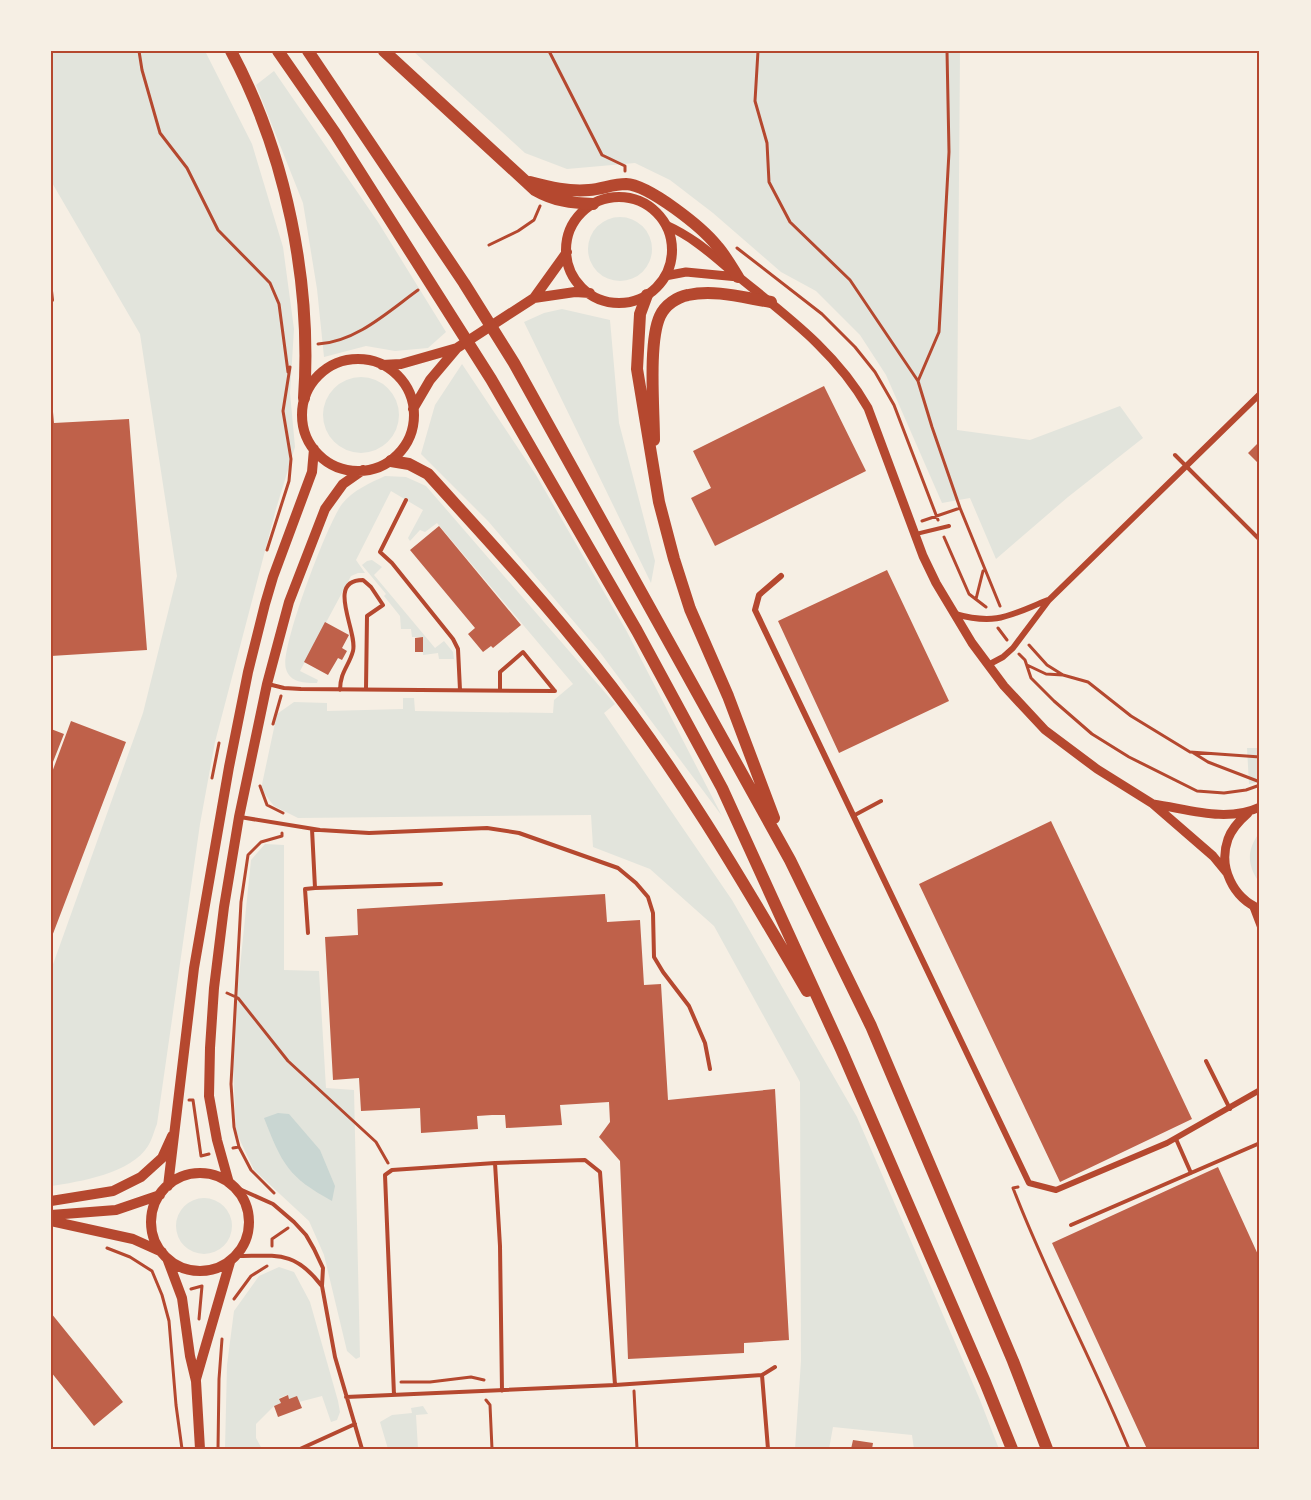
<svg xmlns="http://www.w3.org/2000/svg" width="1311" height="1500" font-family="'Sofia Sans Condensed',sans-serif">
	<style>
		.green { fill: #e2e4dc }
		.water { fill: #c9d6d2 }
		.building { fill: #bf614a }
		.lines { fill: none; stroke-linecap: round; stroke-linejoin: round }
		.path { stroke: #b5482f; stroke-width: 3 }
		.service { stroke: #b5482f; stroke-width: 4 }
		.minor { stroke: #b5482f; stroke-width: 6 }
		.tertiary { stroke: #b5482f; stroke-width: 9 }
		.secondary { stroke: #b5482f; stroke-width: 10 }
		.trunk { stroke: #b5482f; stroke-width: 12 }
		.neatline { fill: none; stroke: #b5482f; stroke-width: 2 }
	</style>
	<rect width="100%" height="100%" fill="#f6efe4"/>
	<path class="green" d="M51,51H205L252,144L283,247L294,329L290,393L295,447L276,509L215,742L200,824L157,1124C154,1131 152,1140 148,1146C132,1173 79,1182 51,1186V970L143,713L177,576L140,334L51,181Z
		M413,51H960L957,430L1030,440L1120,406L1143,438L1068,497L996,559L970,498L942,503L886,375L860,335L816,291L781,272L713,213L670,180L635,163L567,169L525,153Z
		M274,71L378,222L446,332L428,348L395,351L366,346L324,357L317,289L303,203L256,85Z
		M588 249a32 32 0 1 1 64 0a32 32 0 1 1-64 0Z
		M562,309L610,320L619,423L655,561L651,583L524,322L544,313Z
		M462,364L536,475L626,630L722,816L599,651L488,521L421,454L435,405Z
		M323 415a38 38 0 1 1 76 0a38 38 0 1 1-76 0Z
		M385,476L406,477L426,486L615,704L604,713L732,900L857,1117L980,1400L999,1449H914L912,1435L833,1427L829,1449H795L801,1361L800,1082L714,926L650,869L593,847L591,815L298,818L274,806L261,789L277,714L294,702L327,703V711L403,709V698H414L415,711L553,713L554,700L573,684L437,523L425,532L420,530L410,541L408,538L423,510L391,491L356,560L365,573H358L351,576L300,671L318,680L317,683C305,683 290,683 286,669C279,650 328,522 342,504C353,490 370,483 385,476Z
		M372,560L382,567L374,575L435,648L444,641L453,652L454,659H439L438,653L423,655V637H412L411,629H401L400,616L384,596L386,594L362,565L367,561Z
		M1247,748H1260V782L1249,784Z
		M1260,832V883C1247,866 1246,850 1260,832Z
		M265,844L284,845V970L319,971L326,1088L354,1090L360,1357L356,1359L347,1351L324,1255L309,1221L254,1170L236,1132L232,1045L251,860Z
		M176 1226a28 28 0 1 1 56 0a28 28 0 1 1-56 0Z
		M279,1267L294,1272L310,1302L338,1401L340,1412L337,1420L331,1422L322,1396L299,1402L297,1397L289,1399L287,1395L279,1398L281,1403L274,1406L256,1424V1438L262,1449H225L227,1365L234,1311L259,1276Z
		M423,1406L428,1414L416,1415L418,1449H388L380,1422L392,1415L412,1413L411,1408Z"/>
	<path class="water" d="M278,1113L289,1114L320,1150L335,1186L332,1201C288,1177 282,1164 264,1118Z"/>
	<path class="building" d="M824,386L866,471L715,546L691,498L711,488L693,451Z
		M51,412H53L54,423L129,419L147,650L51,656Z
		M1260,441V465L1248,453Z
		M439,526L521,625L493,648L491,646L483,652L468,634L475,628L410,550Z
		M887,570L949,701L839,753L778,621Z
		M325,622L349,635L342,648L347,651L342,660L338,658L328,675L304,662Z
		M423,637V652H415V638Z
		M71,721L126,742L51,939V775Z
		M51,729L64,734L51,767Z
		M1051,821L1192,1119L1060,1182L919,884Z
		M605,894L607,922L640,920L644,985L661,984L668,1100L775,1089L789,1340L744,1343V1353L628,1359L620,1161L599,1137L610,1122L609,1102L560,1105L562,1125L506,1128L505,1115H492L477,1116L478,1129L421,1133L420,1108L361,1111L359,1078L333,1080L325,937L358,935L357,909Z
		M1218,1167L1260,1259V1449H1147L1052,1243Z
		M51,1313L123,1402L94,1426L51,1372Z
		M288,1395L289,1399L297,1396L302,1408L278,1417L274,1406L281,1403L279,1399Z
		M853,1440L873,1443L872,1449H851Z"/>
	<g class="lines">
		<path class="path" d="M139,51L142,70L160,133L187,168L218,230L270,283L279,304L288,372
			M549,51L602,155L625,166V171
			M758,51L755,101L767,143L769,182L790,222L850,280L918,381L932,427L960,508L1000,606
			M489,245L518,231L534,220L540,206
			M737,248L822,314L855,347L875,372L894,405L938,520
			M318,344C356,342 389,311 418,290
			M918,381L939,332L949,152L947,51
			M922,521L960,508
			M944,537L969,594L986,607
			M267,550L289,481L291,459L283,411L290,367
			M976,599L983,571
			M998,628L1007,640
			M1029,645L1047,665L1063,675
			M1019,654L1025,660L1031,678L1054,701L1092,734L1129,757L1197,791L1224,793L1246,790L1260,785
			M1027,665L1046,674L1063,675L1088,682L1131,716L1190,752L1260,757
			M273,724L281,696
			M1192,752L1208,762L1260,782
			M212,778L219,743
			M260,786L267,805L283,813
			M227,993L238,998L288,1061L376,1142L388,1163
			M189,1100H193L201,1156L209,1154
			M239,1147L234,1127L231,1084L241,902L248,855L261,842L282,836V833
			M233,1148L239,1147L251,1170L274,1193
			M1018,1187L1013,1188C1047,1277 1093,1361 1129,1449
			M272,1246V1239L288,1228
			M107,1248L130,1257L152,1271L162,1295L169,1321L176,1405L182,1449
			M191,1289L202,1286L199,1319
			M234,1299L251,1276L267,1266
			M401,1382H430L471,1377L484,1380
			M634,1391L637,1449
			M486,1400L490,1405L492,1449
			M218,1449L219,1379L222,1339"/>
		<path class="service" d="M51,291L52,300
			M1175,455L1260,540
			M406,500L380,552L392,563L453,639L458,649L460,690
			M916,534L949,526
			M268,684L284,688L301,689L555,691
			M340,690C340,672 349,666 353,651C358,631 325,580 363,580L371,587L383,605L367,616L366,689
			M500,690V672L523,652L554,690
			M853,816L881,801
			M240,817L320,830L369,833L487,828L519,833L618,868L636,883L648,897L653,913L654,957L663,972L689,1006L705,1043L710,1069
			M315,888L441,884
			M308,933L305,889L315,888L312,829
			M1206,1061L1230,1109
			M1176,1139L1191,1173
			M495,1163L585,1160L600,1172L615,1385
			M235,1187L273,1204L294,1222L306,1235L314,1249L323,1268L322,1286L335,1357L362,1449
			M1071,1225L1260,1143
			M236,1256C277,1256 294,1250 321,1285
			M762,1375L768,1449
			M394,1395L385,1175L392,1170L495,1163L500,1246L502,1391
			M346,1397L615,1385L762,1375L775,1367
			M300,1449L355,1424"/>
		<path class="minor" d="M781,576L759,595L755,610L1029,1183L1056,1190L1167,1143L1260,1090
			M955,614C997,626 1010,615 1048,600
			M988,665L1003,657L1013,648L1049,600L1260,394
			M1252,906L1260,927"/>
		<path class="tertiary" d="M666,225C697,239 714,257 740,278C788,317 837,353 868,408L923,556L936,583L972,643L1004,686L1045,730L1097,769L1153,804L1213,856L1227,873
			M665,276L686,272L738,277
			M1153,804C1188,809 1226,823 1260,807
			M1248,813C1240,820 1232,828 1228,839C1218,867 1233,898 1260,909"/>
		<path class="secondary" d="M566 250a53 53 0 1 1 106 0a53 53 0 1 1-106 0Z
			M534,298L575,292L590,293
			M302 415a56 56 0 1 1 112 0a56 56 0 1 1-112 0Z
			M382,365L401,364L457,348
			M413,409L430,380L457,348L534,298L567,252
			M151 1222a49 49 0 1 1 98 0a49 49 0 1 1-98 0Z
			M229,1183L217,1140L209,1096L210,1048L214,988L224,907L239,817L267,684L289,602L325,509L343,484L363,470
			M168,1186L194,968L229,767L248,672L265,604L273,577L312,472L314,449
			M51,1201L113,1191L141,1177L162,1158L172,1136
			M51,1215L116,1210L160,1195
			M51,1221L133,1239L162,1252
			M167,1258L182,1298L190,1356L196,1381L200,1449
			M196,1379L230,1262"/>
		<path class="trunk" d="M231,51C286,154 312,282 304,398
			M278,51L335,133L491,379L637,631L722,788L841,1049L985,1382L1012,1449
			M308,51L464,283L514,363L790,860L871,1026L1013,1361L1047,1449
			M384,51L535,190C554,201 572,203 593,204
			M530,182C549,187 569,192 589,190C602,189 613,184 626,184C649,185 702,227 717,246C725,255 731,266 738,277
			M647,295L640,314L637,369L659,502L674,559L690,609L728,696L774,818
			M654,440C654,410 648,342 660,316C665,305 677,297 688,295C715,289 745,298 771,302
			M391,461L409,464L428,474C484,536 541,597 593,663C675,765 741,878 807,991"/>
	</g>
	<rect width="1311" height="1500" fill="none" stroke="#f6efe4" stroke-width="105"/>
	<rect x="52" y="52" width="1206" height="1396" class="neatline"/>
</svg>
